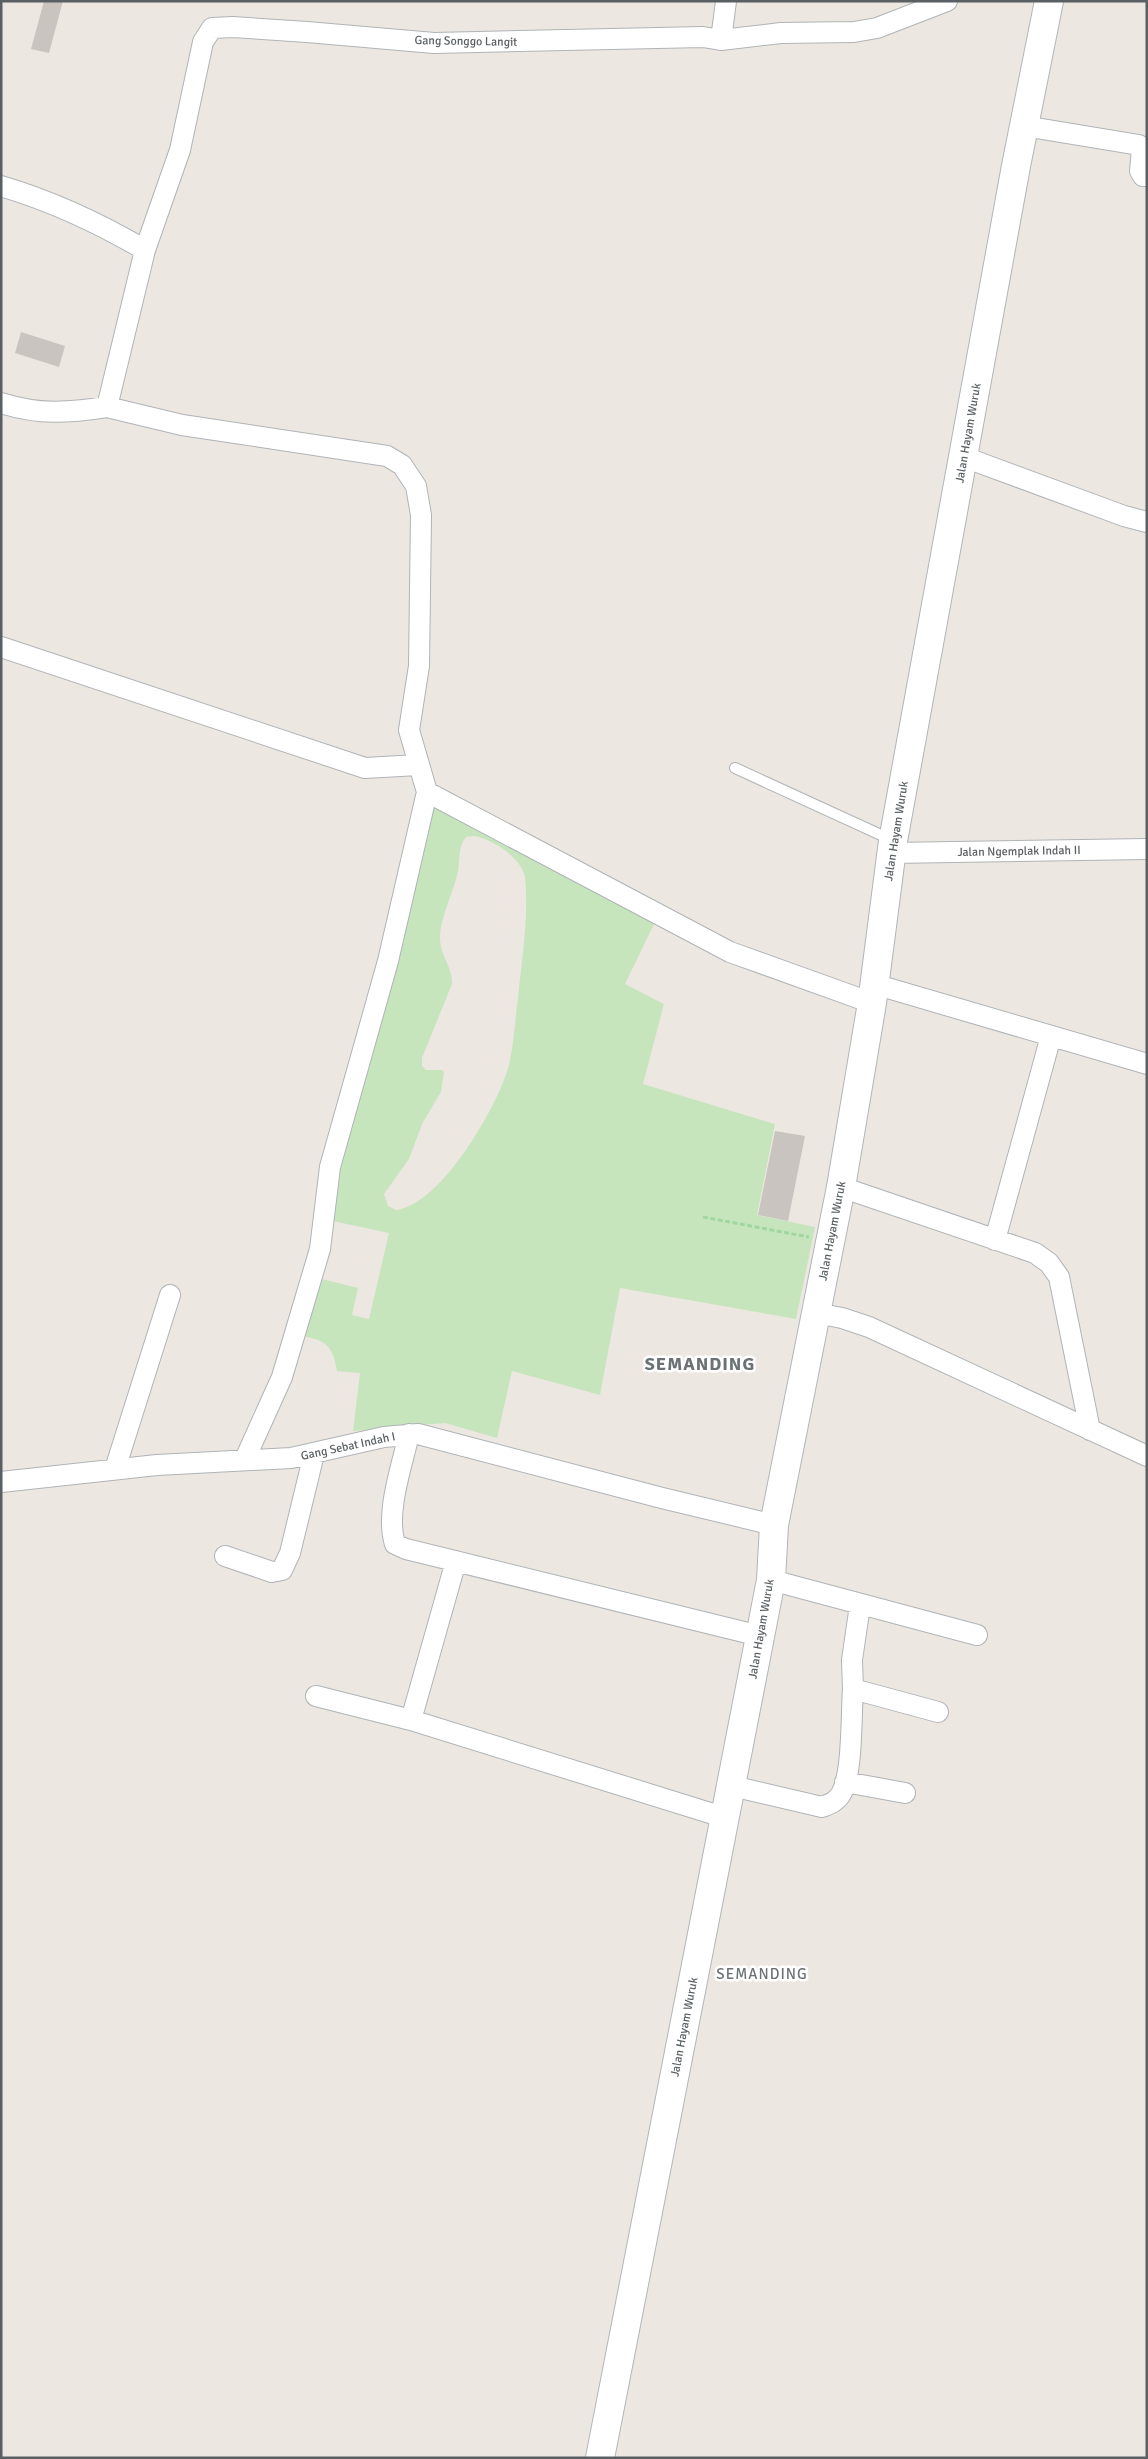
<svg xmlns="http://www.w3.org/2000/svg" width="1148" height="2459" font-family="Signika,sans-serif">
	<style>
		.green { fill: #c7e5bc; fill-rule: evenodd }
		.building { fill: #cac4c0 }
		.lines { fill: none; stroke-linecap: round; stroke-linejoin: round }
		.service-casing { stroke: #afb4b7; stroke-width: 12 }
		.minor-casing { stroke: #afb4b7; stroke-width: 22 }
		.secondary-casing { stroke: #b0b6b9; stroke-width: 30 }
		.path { stroke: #9fd79f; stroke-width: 3; stroke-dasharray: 5 2.5; stroke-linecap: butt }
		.service { stroke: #fff; stroke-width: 10 }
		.minor { stroke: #fff; stroke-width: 20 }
		.secondary { stroke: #fff; stroke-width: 28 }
		.labels { text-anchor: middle; stroke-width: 5; stroke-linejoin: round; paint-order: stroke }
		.street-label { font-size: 12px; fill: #595f62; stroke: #fff }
		.quarter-label { font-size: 15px; letter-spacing: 1px; fill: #6a7274; stroke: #fff }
		.district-label { font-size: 18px; font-weight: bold; letter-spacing: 1px; fill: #6a7274; stroke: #fff }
	</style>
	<rect width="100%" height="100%" fill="#ede7e1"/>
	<path class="green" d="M430,803L655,922L625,984L664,1004L643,1084L775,1124L757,1215L815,1227L796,1319L620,1288L600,1395L512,1371L497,1438L445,1423L353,1431L360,1373L337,1371C332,1340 322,1340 293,1334L314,1277L358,1288L352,1315L369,1319L389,1233L328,1220L333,1165ZM475,836C493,840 521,857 525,877C529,916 522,958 518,998C515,1020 514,1043 509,1065C498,1106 441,1205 396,1210L388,1206L384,1194L409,1159L423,1122L441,1092L444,1072L442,1070H426L422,1066V1058L452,984C453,968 440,955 440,939C439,921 454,891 458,871C460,859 458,847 466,837Z"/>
	<path class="building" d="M44,1H63L49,53L31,49Z
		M21,332L65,346L59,367L15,353Z
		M775,1131L805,1136L788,1221L758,1215Z"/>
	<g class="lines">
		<defs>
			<path id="service" d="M735,768L892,840"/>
			<path id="minor" d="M721,40L726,1
				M1024,126L1139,145L1142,148L1140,171L1143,176H1147
				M1,186C52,201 99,223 145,250L107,407L182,425L387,456L402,465L416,486L421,515L419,666L409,730L427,792L388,961L330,1167L320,1249L282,1377L245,1459
				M145,250L180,150L203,42L212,28L233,27L307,32L434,43L703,37L721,40L781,33L854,32L877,28L947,1
				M1,403C40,415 67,413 107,407
				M964,457L1124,516L1147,522
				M1,647L365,768L418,765
				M427,792L730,952L872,1003
				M891,853L1147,849
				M874,984L1147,1064
				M841,1187L1035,1253L1049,1263L1059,1277L1090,1430
				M995,1240L1051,1036
				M816,1313L842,1318L869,1327L1147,1456
				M409,1434C402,1466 385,1513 395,1544L406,1549L760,1636
				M115,1469L170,1295
				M1,1482L157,1465L291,1458L384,1437L418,1434L662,1498L774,1525
				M225,1556L272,1572L282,1570L290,1553L314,1454
				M771,1580L977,1635
				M860,1605L852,1660L853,1689L938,1712
				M316,1696L411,1720L726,1818
				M411,1720L456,1561
				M845,1782L905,1793
				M732,1786L822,1807C830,1804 836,1802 841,1794C853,1774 851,1714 853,1689"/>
			<path id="secondary" d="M600,2458L771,1580L774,1525L841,1187L872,1003L893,841L1016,166L1049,1"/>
		</defs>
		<use href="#service" class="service-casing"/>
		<use href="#minor" class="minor-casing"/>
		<use href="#secondary" class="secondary-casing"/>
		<path class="path" d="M703,1217L809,1237"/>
		<use href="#service" class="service"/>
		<use href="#minor" class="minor"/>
		<use href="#secondary" class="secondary"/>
	</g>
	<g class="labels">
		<g class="street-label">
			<text transform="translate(466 41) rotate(1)" y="4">Gang Songgo Langit</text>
			<text transform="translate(968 433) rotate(-80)" y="4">Jalan Hayam Wuruk</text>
			<text transform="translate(896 831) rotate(-81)" y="4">Jalan Hayam Wuruk</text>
			<text transform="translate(1019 851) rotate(-1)" y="4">Jalan Ngemplak Indah II</text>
			<text transform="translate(832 1231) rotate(-79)" y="4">Jalan Hayam Wuruk</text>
			<text transform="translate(348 1446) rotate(-12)" y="4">Gang Sebat Indah I</text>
			<text transform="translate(761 1629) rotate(-80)" y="4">Jalan Hayam Wuruk</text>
			<text transform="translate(684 2027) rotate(-79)" y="4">Jalan Hayam Wuruk</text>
		</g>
		<g class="quarter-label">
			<text x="762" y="1979">SEMANDING</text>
		</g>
		<g class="district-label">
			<text x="700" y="1370">SEMANDING</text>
		</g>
	</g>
	<rect width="1148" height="2459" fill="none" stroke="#595f62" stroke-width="5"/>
</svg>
